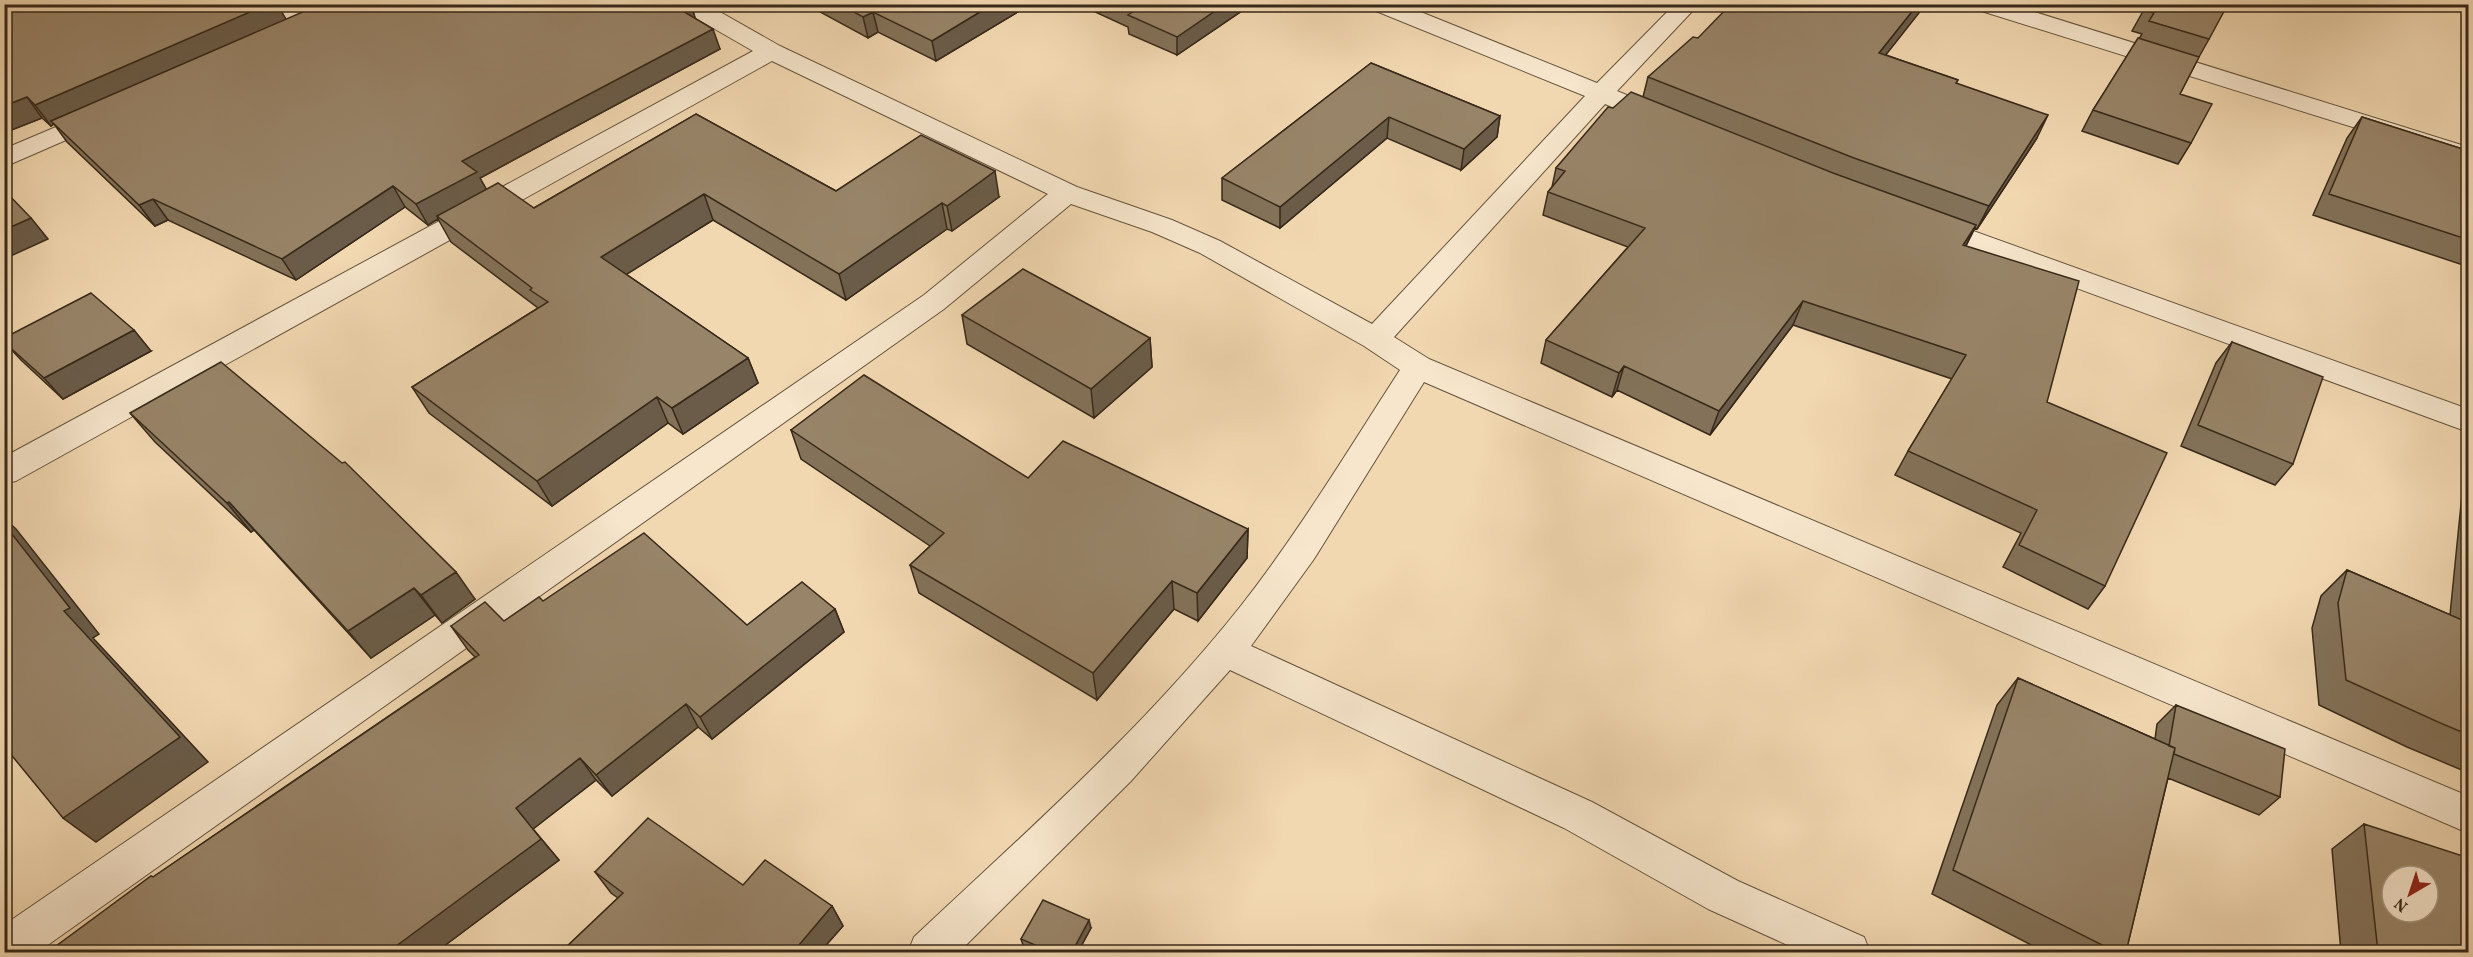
<svg xmlns="http://www.w3.org/2000/svg" width="2473" height="957" font-family="Vollkorn,serif">
	<style>
		.lines { fill: none; stroke-linecap: round; stroke-linejoin: round }
		.minor-casing { stroke: #66553f; stroke-width: 2 }
		.minor { fill: #f7e6cc; fill-rule: evenodd }
		.wall { fill: #837259; stroke: #372919; stroke-width: 1.5 }
		.shaded-wall { fill: #6a5c49; stroke: #372919; stroke-width: 1.5 }
		.building { fill: #988468; stroke: #372919; stroke-width: 1.5; fill-rule: evenodd }
	</style>
	<rect width="100%" height="100%" fill="#f2d8b1"/>
	<filter id="stains"><feTurbulence type="fractalNoise" baseFrequency=".00333" numOctaves="4"/><feColorMatrix values="0 0 0 0 .2 0 0 0 0 .09 0 0 0 0 .02 0 0 0 .5 -.17"/></filter>
	<radialGradient id="worn" r=".72"><stop offset=".6" stop-color="#630" stop-opacity="0"/><stop offset="1" stop-color="#630" stop-opacity=".3"/></radialGradient>
	<g class="lines">
		<defs>
			<path id="minor" d="M272,4H298L319,23L315,28C299,32 281,18 272,4Z
				M677,4H706L780,46L1077,187L1172,220L1220,241L1372,324L1585,96L1371,9L1368,4H1401L1597,83L1675,4H1699L1617,91L1670,113L1674,118L1670,123C1650,129 1624,112 1605,104L1394,337L1429,359L2468,796V833L1424,382L1314,559L1251,646L1592,802L1738,881L1864,937L1870,952H1803L1708,909L1564,828L1230,670L1131,781L959,952H908L914,937C1026,832 1144,728 1240,607C1299,532 1348,450 1400,370L1364,346L1200,253L1152,232L1071,204L944,309L38,952H4V925L924,295L1048,194L772,61L16,481L4,484V457L753,51L680,9Z
				M1972,4H2009L2468,147V163L1975,9Z
				M103,107L112,110L116,115L112,120L4,167V149Z
				M1926,214L2468,409V432L1916,229L1912,223L1916,217Z"/>
		</defs>
		<use href="#minor" class="minor-casing"/>
		<use href="#minor" class="minor"/>
	</g>
	<path class="wall" d="M4,4H277L286,20L309,10L302,4H691L695,18L720,49L480,178L486,189L534,208L696,114L836,191L999,197L952,231L947,229L846,300L713,220L626,274L748,358L758,383L683,434L668,423L552,506L429,413L412,387L538,308L451,242L438,219L428,225L405,207L296,280L168,220L155,226L67,142L54,124L51,126L42,118L4,133Z
		M711,4H730L720,9Z
		M810,4H1026V7L936,61L878,32L868,38L811,7Z
		M1078,4H1246V8L1177,55L1129,34L1128,27Z
		M2147,4L2209,39L2199,57L2180,94L2191,143L2178,164L2082,131L2093,110L2142,34L2132,31Z
		M1698,38L1886,55L1958,80L1956,84L2037,138L1977,229L1975,228L1966,246L2047,402L2105,586L2088,609L2003,567L2021,533L1895,475L1908,451L1952,379L1793,325L1710,435L1617,390L1612,397L1541,363L1546,340L1628,247L1543,215L1548,192L1552,187L1556,168L1613,108L1643,97L1648,77Z
		M1371,63L1500,116L1497,137L1461,170L1387,138L1280,228L1222,200V178Z
		M2362,117L2469,151V267L2313,215L2347,138Z
		M962,315L1150,338L1152,367L1094,418L967,344Z
		M4,342L151,351L63,399L22,361Z
		M2232,342L2293,464L2275,485L2181,446L2216,363Z
		M130,413L475,599L442,623L435,615L371,658L254,530L251,532L155,442Z
		M791,430L1028,478L1248,529L1247,558L1198,621L1174,609L1097,700L919,593L910,565L930,546L801,459Z
		M2469,452V773L2407,747L2319,705L2312,628L2321,596L2347,570L2450,615L2466,454Z
		M543,601L747,625L835,609L844,632L712,739L698,727L612,796L596,780L533,829L559,860L436,952H48L153,877L475,657L468,650L451,626L504,621Z
		M2018,678L2155,739L2157,724L2176,705L2280,797L2259,815L2168,778L2126,952H2045L1932,894L1997,705Z
		M2364,824L2469,952H2341L2332,849Z
		M595,872L743,885L832,906L843,926L820,952H561L618,898L611,893Z
		M1091,928L1078,952H1034L1024,948L1021,939Z"/>
	<path class="shaded-wall" d="M268,4H277L287,21L51,121L54,124L51,126L35,105Z
		M307,4H326L310,11Z
		M682,4H691L696,21L676,7Z
		M719,4H730L720,9Z
		M993,4H1026V7L936,61L932,41Z
		M1225,4H1246V8L1177,55V37Z
		M1918,4H1926L1870,75L1879,53Z
		M873,12L878,32L868,38L863,17Z
		M713,29L720,49L480,178L488,192L437,216L438,219L428,225L416,204L462,161Z
		M27,97L42,118L4,133V106Z
		M2048,115L2037,138L1977,229L1989,206Z
		M1500,116L1497,137L1461,170L1464,149Z
		M1389,117L1387,138L1280,228V207Z
		M995,171L999,197L952,231L947,206Z
		M393,186L405,207L296,280L282,259Z
		M704,194L713,220L613,283L601,257Z
		M153,199L168,220L155,226L139,205Z
		M942,203L947,229L846,300L839,274Z
		M31,218L48,239L4,259V230Z
		M1976,225L1964,249L1963,245Z
		M1803,301L1793,325L1710,435L1719,411Z
		M134,330L151,351L63,399L44,378Z
		M1150,338L1152,367L1094,418L1091,389Z
		M748,358L758,383L683,434L672,408Z
		M1624,366L1617,390L1612,397L1619,373Z
		M657,397L668,423L552,506L537,481Z
		M229,502L254,530L251,532L227,503Z
		M4,518L16,529L99,634L93,638L208,762L96,842L63,818L64,611L4,524Z
		M1248,529L1247,558L1198,621L1197,593Z
		M456,572L475,599L442,623L421,595Z
		M1172,581L1174,609L1097,700L1093,673Z
		M414,588L435,615L371,658L348,631Z
		M835,609L844,632L712,739L700,717Z
		M686,704L698,727L612,796L596,775Z
		M580,758L596,780L533,829L559,860L436,952H388L516,808Z
		M832,906L843,926L820,952H793Z
		M1089,920L1091,928L1078,952H1072Z"/>
	<path class="building" d="M4,4H268L35,105L27,97L4,106Z
		M321,4H682L676,7L713,29L462,161L477,172L416,204L393,186L282,259L153,199L139,205L51,121Z
		M839,4H993L932,41L873,12L863,17Z
		M1118,4H1225L1177,37L1128,15L1134,11Z
		M1731,4H1918L1879,53L1958,80L1956,83L2048,115L1989,206L1854,158L1648,77L1693,37L1698,38Z
		M2147,4H2228L2209,39L2149,21L2154,13L2143,10Z
		M2138,38L2199,57L2180,94L2212,104L2191,143L2093,110Z
		M1371,63L1500,116L1464,149L1389,117L1280,207L1222,178Z
		M1631,92L1833,173L1976,225L1963,245L2079,281L2047,402L2167,453L2105,586L2019,545L2037,510L1908,451L1966,355L1803,301L1719,411L1624,366L1619,373L1546,340L1645,228L1548,192L1565,171L1556,168L1608,107L1613,108Z
		M696,114L836,191L921,135L995,171L947,206L942,203L839,274L704,194L601,257L748,358L672,408L657,397L537,481L412,387L548,302L530,290L532,288L437,216L498,183L534,208Z
		M2362,117L2469,151V240L2329,194Z
		M4,190L31,218L4,230Z
		M1023,269L1150,338L1091,389L962,315Z
		M91,293L134,330L44,378L4,342V338Z
		M2232,342L2323,377L2293,464L2198,425Z
		M221,362L342,463L345,462L456,572L421,595L414,588L348,631L229,502L227,503L130,413Z
		M864,375L1028,478L1063,441L1248,529L1197,593L1172,581L1093,673L910,565L944,533L791,430Z
		M4,524L70,608L64,611L180,737L63,818L4,746Z
		M644,533L747,625L802,582L835,609L700,717L686,704L596,775L580,758L516,808L541,839L388,952H48L151,876L153,877L479,655L451,626L485,602L504,621L539,597L543,601Z
		M2347,570L2469,623V735L2438,722L2346,680L2338,603Z
		M2018,678L2175,748L2126,952H2116L1953,870Z
		M2176,705L2285,749L2280,797L2174,754L2175,748L2169,746Z
		M648,818L743,885L765,860L832,906L793,952H561L623,893L595,872Z
		M2364,824L2469,858V952H2378ZM2392,876H2428V912H2392Z
		M1043,900L1089,920L1072,952H1051L1021,939Z"/>
	<rect width="2473" height="957" fill="none" stroke="#f2d8b1" stroke-width="24"/>
	<rect x="6" y="6" width="2461" height="945" fill="none" stroke="#372919" stroke-width="3"/>
	<rect x="12" y="12" width="2449" height="933" fill="none" stroke="#372919" stroke-width="1.5"/>
	<g transform="translate(2410 894) rotate(219)"><circle r="28" fill="#f7e6cc" stroke="#aa9a84" stroke-width="1.5"/>
	<path d="M0-4.5L10 22L0 15L-10 22Z" fill="#8f2418"/>
	<text y="-9" font-size="16" font-weight="bold" text-anchor="middle" fill="#372919">N</text>
	</g>
	<rect width="100%" height="100%" filter="url(#stains)"/>
	<rect width="100%" height="100%" fill="url(#worn)"/>
</svg>
